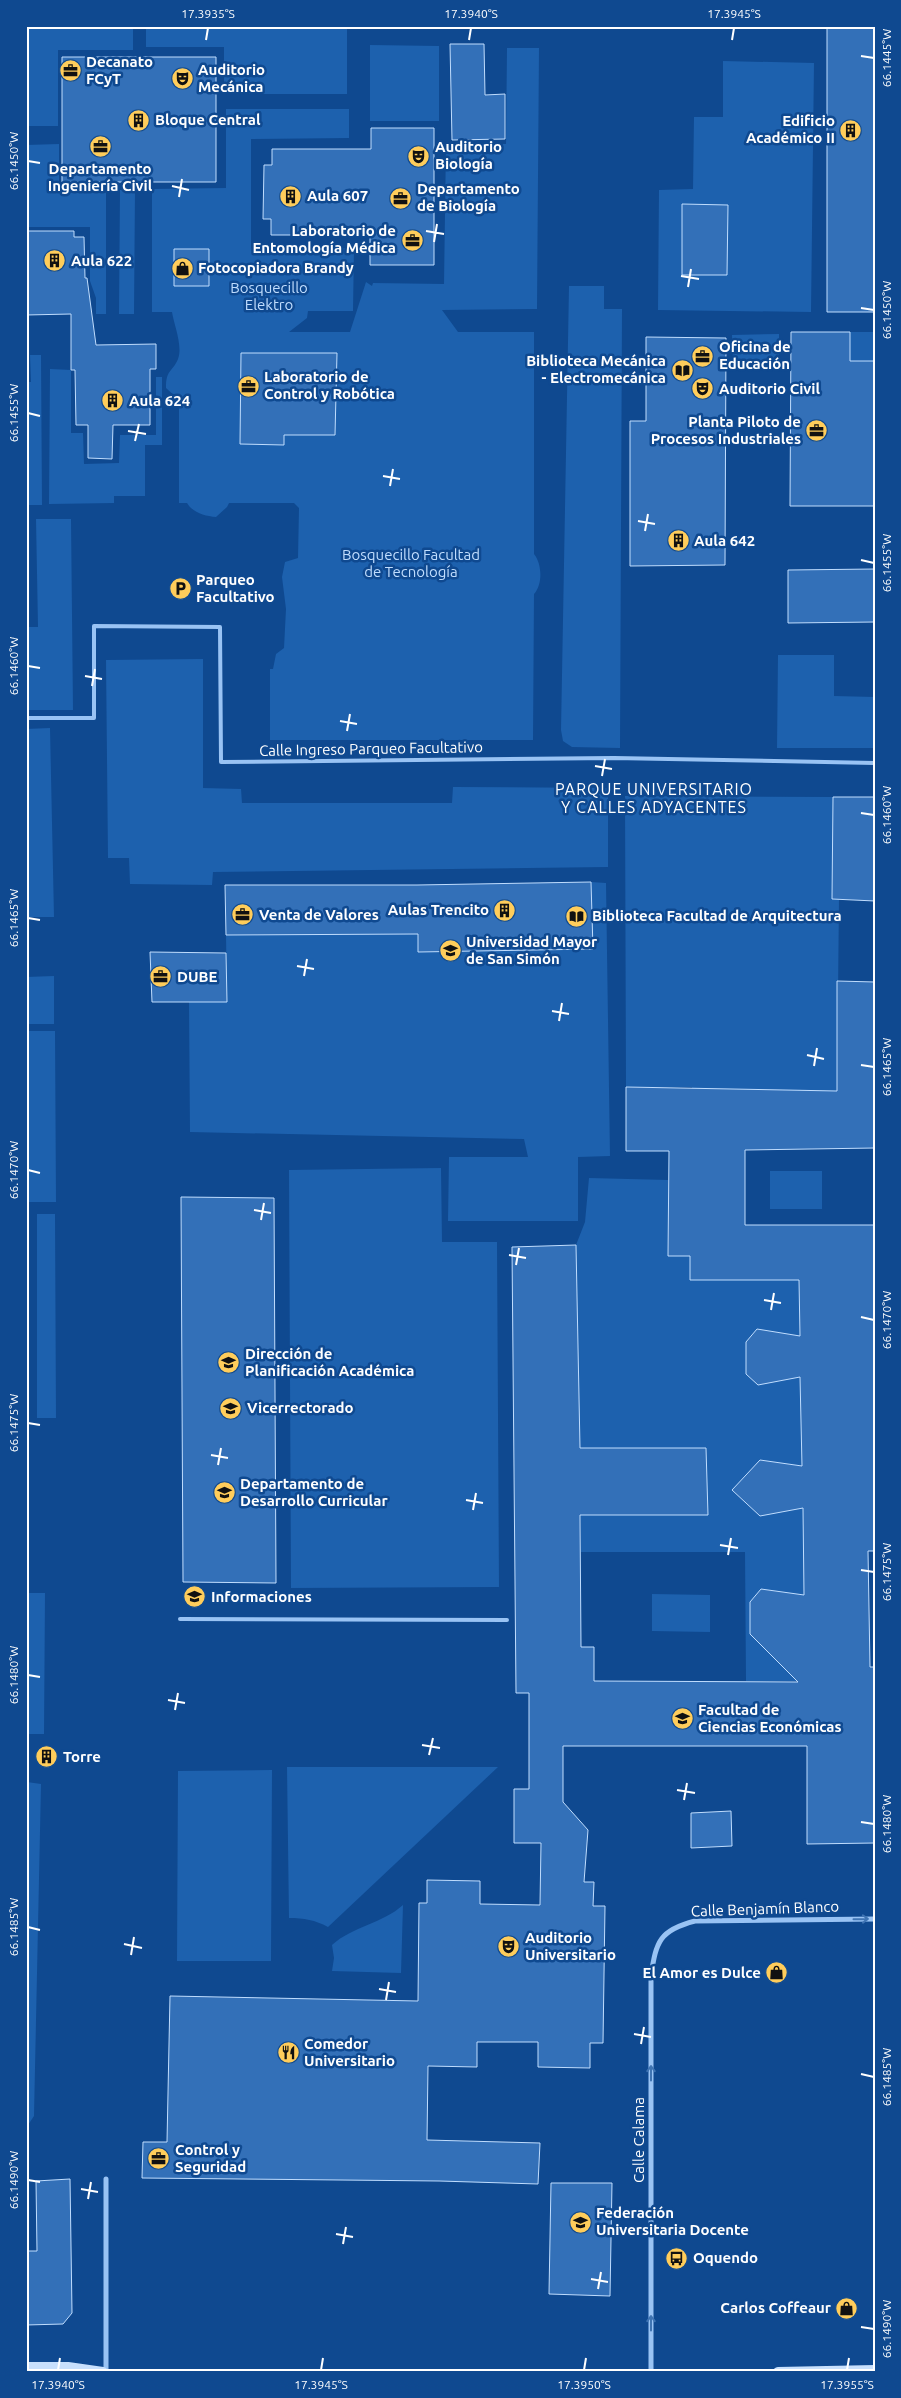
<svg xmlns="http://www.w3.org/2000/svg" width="901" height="2398" font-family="Ubuntu,sans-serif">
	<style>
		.green { fill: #1d61ae }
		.building { fill: #3370b8; stroke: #c0ddfe }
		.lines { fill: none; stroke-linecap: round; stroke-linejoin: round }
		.service { stroke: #99c3f4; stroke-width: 4 }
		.minor { stroke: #99c3f4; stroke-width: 5 }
		.secondary { stroke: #c8e0fd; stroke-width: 10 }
		.oneway { stroke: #3f74b3 }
		.ticks { fill: none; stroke: #fff; stroke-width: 2 }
		.labels { text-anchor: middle; stroke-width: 5; stroke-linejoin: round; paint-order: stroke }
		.poi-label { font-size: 15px; font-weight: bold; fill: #fff; stroke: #0f4990; text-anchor: start }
		.park-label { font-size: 15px; fill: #c0ddfe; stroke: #0f4990 }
		.street-label { font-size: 15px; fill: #fff; stroke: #0f4990 }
		.neighbourhood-label { font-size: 16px; letter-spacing: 1px; fill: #fff; stroke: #0f4990 }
		.neatline { fill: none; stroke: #fff; stroke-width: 2 }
		.ticks-label { font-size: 12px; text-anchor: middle; fill: #fff }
	</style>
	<rect width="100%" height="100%" fill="#0f4990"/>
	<path class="green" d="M28,26H133V50H58V126H26Z
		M146,26H347V94H224V47H146Z
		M370,45L439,46V121H370Z
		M507,48H539L537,309L442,310L458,332H534V554C542,564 543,584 534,594L533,740H270V669H273L276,654L284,648L286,609L282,577L285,562L298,558L299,508L294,503H229L227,507L216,517C205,516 193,513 187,503H179V400L166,388C166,369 172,373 178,359C183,346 174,325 172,312H152V189L226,188V109H349V138L251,139V248L259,244H296L300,248H354L353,311H308L307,318L289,332H350L366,282L372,286L373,283L444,284L446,143L506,144Z
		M723,61L814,63L811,312L658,310L659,190L693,189L694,117H723Z
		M59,144V185L106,184V314H96V298L90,281V227H26V145Z
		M120,190H135L134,314H119Z
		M569,286H604V309H622L620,748L572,747L563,741L561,730Z
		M850,332H875V361H850Z
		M779,334V367H733L732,335Z
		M30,355H41L42,505H26V382H31Z
		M50,369L71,370V433H83L84,464L119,463L120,435H156V377H162V445H145V496H114V503L49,504Z
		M36,519H71L73,710H26V627H38Z
		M778,655H834V696L875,697V748H777Z
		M203,659V788L241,789L242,803H452L453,787L608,788V867L213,872L212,885L130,884L129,858H108L106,660Z
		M50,728L54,917H26V729Z
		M625,796L833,797L832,899H839L837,1091L691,1151L692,1087H626Z
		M591,882L606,883L610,1156L578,1157V1221H448L449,1157H528L524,1139L190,1132L189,1001L227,1002L226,935L418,934V952L592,949Z
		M54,976V1024H26V977Z
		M26,1031H55L56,1202H26Z
		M441,1168L442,1242H497L499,1587L291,1588L289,1170Z
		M770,1171H822V1209H770Z
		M589,1178L668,1180V1256H690V1280H799L806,1681H746L745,1552H581L576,1245L585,1222Z
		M37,1214H55L56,1418H37Z
		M26,1593H45L44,1734H26Z
		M652,1594L710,1595V1632L652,1631Z
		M287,1767H498L328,1927C315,1920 304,1918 289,1918Z
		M272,1770L271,1961H177L178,1771Z
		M27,1782L41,1784L34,2116L26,2128Z
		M403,1905L401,1973L332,1971L334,1958L332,1945C353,1926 382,1924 403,1905Z"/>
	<path class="building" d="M827,26H875V312H827Z
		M450,44H484L485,95L505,94V139L452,140Z
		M62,57H216V182H62Z
		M371,128H434V265H370V235H271V219H263L264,165H272V149H371Z
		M682,204L728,205L727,275H682Z
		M26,231H74V237H84L85,278H87L96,345L156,344V369H150V425H113L112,459L88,458V425H76L75,370H71V314L26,315Z
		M174,249H209V286H174Z
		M791,332H850V361H875V506H790Z
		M646,337L726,338L725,565L630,566V421H646Z
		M241,353H337L335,435H284V445L240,444Z
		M875,569V622L788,623V570Z
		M833,797H875V901L832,899Z
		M591,882L593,949L418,952V934L226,935L225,885H417Z
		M150,952L226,953L227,1002H152Z
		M837,981L875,982V1148L745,1150V1225H875V1551H868L870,1667H875V1843L807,1844V1746H563V1802L588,1830L584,1882H594L593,1906H605L603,2043H590V2068L538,2067V2042H477V2067L428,2066L427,2140L540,2143L538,2184L439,2181L142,2178L143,2142H167L170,1996L418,2001L419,1903H427V1880L480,1881V1904L540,1905L541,1843H514V1789H529V1693H516L512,1247L576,1245L580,1448H706L708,1515H580L581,1647H594V1681L798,1682L750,1634V1602L761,1589L804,1595L803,1508L760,1516L732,1490L760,1460L802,1466L800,1377L758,1385L746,1374V1342L757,1329L800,1336L799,1280H690V1256H668L669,1151H626V1087L837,1091Z
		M181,1197L274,1198L276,1583L183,1582Z
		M731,1811L732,1846L691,1848V1813Z
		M70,2179L72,2313L63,2324L26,2325V2251H37L36,2181Z
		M551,2183H612L610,2296L549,2294Z"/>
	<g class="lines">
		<path class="service" d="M26,718H94V626L220,627L221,762L614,758L875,763
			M180,1619L507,1620"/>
		<path class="minor" d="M106,2179V2372
			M651,2372V1976C656,1941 660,1930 695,1921L875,1919"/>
		<path class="secondary" d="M26,2367H68L103,2372
			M778,2372L875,2370"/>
	</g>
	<defs><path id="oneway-shaft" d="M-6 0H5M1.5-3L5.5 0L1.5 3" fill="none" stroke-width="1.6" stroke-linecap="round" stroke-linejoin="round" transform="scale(1.25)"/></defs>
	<g class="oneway">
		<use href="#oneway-shaft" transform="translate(861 1919) rotate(-1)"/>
		<use href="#oneway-shaft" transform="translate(651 2073) rotate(-90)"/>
		<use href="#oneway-shaft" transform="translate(651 2323) rotate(-90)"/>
	</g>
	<path class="ticks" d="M206,40L208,28M469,40L471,28M732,40L734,28M861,56L874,58M28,161L40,163M172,186L189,190M179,197L182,179M426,231L444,234M434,242L437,224M681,276L699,279M688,287L691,269M861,308L874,310M28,413L40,416M128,431L146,434M135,441L139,424M383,476L400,479M390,486L393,469M638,521L655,524M645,531L648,514M861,560L874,563M28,666L40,668M85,676L102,679M92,686L95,669M340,721L357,724M347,731L350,714M595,766L612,769M602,776L605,759M861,813L874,815M28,918L40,920M297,966L314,969M304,976L307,959M552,1011L569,1014M559,1021L562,1003M807,1055L824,1059M861,1065L874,1067M814,1066L817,1048M28,1170L40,1173M254,1210L271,1213M261,1220L264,1203M509,1255L526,1258M516,1265L519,1248M764,1300L781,1303M771,1310L774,1293M861,1317L874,1320M28,1423L40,1425M211,1455L228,1458M218,1465L221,1448M466,1500L483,1503M473,1510L476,1493M720,1545L738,1548M728,1555L731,1538M861,1570L874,1572M28,1675L40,1677M168,1700L185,1703M175,1710L178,1693M422,1745L440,1748M429,1755L433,1738M677,1790L695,1793M684,1800L687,1783M861,1822L874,1824M28,1927L40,1930M124,1944L142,1948M131,1955L134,1937M379,1989L396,1992M386,2000L389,1982M634,2034L651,2037M641,2044L644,2027M861,2074L874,2077M28,2180L40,2182M81,2189L98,2192M88,2199L91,2182M336,2234L353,2237M343,2244L346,2227M591,2279L608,2282M598,2289L601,2272M861,2327L874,2329M58,2370L60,2358M321,2370L323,2358M584,2370L586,2358M847,2370L849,2358"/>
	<defs>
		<symbol id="office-disc" viewBox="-11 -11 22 22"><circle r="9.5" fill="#ffcd5b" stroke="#0f4990"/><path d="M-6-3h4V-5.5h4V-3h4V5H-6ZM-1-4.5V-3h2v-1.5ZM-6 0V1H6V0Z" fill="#111"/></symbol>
		<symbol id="theatre-disc" viewBox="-11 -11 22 22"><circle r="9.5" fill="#ffcd5b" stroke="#0f4990"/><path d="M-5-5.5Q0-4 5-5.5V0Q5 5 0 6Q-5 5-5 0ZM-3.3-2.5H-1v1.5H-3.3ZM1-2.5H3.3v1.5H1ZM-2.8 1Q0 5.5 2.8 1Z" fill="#111"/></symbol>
		<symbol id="building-disc" viewBox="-11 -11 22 22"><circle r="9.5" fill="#ffcd5b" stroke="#0f4990"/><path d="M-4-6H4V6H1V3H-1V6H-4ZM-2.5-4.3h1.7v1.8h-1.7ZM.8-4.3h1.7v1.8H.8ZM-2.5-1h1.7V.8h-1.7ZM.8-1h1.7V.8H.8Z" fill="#111"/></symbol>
		<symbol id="shop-disc" viewBox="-11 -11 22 22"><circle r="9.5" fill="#ffcd5b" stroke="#0f4990"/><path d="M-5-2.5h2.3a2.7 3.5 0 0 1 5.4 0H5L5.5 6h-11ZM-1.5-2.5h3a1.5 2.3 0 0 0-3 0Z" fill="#111"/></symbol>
		<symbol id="library-disc" viewBox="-11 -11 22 22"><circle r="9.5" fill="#ffcd5b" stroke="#0f4990"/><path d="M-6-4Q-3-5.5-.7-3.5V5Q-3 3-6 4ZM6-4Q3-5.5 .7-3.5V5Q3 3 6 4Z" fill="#111"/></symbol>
		<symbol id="parking-disc" viewBox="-11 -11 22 22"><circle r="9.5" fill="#ffcd5b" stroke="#0f4990"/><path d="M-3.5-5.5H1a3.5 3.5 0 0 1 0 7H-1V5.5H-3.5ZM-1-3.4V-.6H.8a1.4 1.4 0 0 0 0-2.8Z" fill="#111"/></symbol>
		<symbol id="university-disc" viewBox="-11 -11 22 22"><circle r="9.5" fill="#ffcd5b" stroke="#0f4990"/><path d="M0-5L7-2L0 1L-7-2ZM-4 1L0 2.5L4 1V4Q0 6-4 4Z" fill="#111"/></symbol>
		<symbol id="restaurant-disc" viewBox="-11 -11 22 22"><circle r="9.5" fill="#ffcd5b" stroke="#0f4990"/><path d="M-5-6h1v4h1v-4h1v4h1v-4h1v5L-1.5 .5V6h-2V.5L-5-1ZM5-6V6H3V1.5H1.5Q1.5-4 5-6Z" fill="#111"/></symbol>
		<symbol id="bus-disc" viewBox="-11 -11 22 22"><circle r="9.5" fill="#ffcd5b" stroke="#0f4990"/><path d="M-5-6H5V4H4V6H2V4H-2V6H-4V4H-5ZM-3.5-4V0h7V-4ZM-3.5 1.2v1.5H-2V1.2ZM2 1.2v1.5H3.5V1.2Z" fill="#111"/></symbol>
	</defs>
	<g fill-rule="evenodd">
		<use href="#office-disc" x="58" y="58" width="25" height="25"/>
		<use href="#theatre-disc" x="170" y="66" width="25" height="25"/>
		<use href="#building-disc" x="126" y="108" width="25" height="25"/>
		<use href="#building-disc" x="838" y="118" width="25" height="25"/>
		<use href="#office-disc" x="88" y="134" width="25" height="25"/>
		<use href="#theatre-disc" x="406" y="144" width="25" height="25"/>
		<use href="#building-disc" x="278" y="184" width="25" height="25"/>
		<use href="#office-disc" x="388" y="186" width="25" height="25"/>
		<use href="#office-disc" x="400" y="228" width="25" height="25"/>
		<use href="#building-disc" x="42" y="248" width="25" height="25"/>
		<use href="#shop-disc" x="170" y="256" width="25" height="25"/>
		<use href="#office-disc" x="690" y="344" width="25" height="25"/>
		<use href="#library-disc" x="670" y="358" width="25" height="25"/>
		<use href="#office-disc" x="236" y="374" width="25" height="25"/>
		<use href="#theatre-disc" x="690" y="376" width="25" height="25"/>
		<use href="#building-disc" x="100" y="388" width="25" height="25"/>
		<use href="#office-disc" x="804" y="418" width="25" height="25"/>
		<use href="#building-disc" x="666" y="528" width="25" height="25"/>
		<use href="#parking-disc" x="168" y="576" width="25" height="25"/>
		<use href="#building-disc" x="492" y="898" width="25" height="25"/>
		<use href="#office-disc" x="230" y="902" width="25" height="25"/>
		<use href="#library-disc" x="564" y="904" width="25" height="25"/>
		<use href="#university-disc" x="438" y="938" width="25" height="25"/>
		<use href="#office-disc" x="148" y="964" width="25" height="25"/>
		<use href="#university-disc" x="216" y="1350" width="25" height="25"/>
		<use href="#university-disc" x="218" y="1396" width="25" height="25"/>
		<use href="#university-disc" x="212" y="1480" width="25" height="25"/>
		<use href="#university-disc" x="182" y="1584" width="25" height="25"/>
		<use href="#university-disc" x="670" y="1706" width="25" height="25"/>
		<use href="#building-disc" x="34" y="1744" width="25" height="25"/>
		<use href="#theatre-disc" x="496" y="1934" width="25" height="25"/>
		<use href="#shop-disc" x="764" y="1960" width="25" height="25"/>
		<use href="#restaurant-disc" x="276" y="2040" width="25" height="25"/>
		<use href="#office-disc" x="146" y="2146" width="25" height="25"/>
		<use href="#university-disc" x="568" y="2210" width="25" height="25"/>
		<use href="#bus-disc" x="664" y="2246" width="25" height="25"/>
		<use href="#shop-disc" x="834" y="2296" width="25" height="25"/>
	</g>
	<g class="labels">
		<g class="poi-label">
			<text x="86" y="67">Decanato<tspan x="86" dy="17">FCyT</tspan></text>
			<text x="198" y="75">Auditorio<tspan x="198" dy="17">Mecánica</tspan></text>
			<text x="155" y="125">Bloque Central</text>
			<text x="835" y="126" text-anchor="end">Edificio<tspan x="835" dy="17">Académico II</tspan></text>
			<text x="435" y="152">Auditorio<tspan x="435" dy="17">Biología</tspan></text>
			<text x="100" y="174" text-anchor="middle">Departamento<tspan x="100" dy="17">Ingeniería Civil</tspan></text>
			<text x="417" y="194">Departamento<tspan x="417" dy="17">de Biología</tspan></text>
			<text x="307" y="201">Aula 607</text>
			<text x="396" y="236" text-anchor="end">Laboratorio de<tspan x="396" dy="17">Entomología Médica</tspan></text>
			<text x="71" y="266">Aula 622</text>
			<text x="198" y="273">Fotocopiadora Brandy</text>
			<text x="719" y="352">Oficina de<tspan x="719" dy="17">Educación</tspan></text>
			<text x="666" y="366" text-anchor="end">Biblioteca Mecánica<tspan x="666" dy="17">- Electromecánica</tspan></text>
			<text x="264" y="382">Laboratorio de<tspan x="264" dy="17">Control y Robótica</tspan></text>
			<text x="719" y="394">Auditorio Civil</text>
			<text x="129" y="406">Aula 624</text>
			<text x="801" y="427" text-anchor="end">Planta Piloto de<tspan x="801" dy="17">Procesos Industriales</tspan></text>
			<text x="694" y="546">Aula 642</text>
			<text x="196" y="585">Parqueo<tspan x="196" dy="17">Facultativo</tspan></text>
			<text x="489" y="915" text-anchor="end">Aulas Trencito</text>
			<text x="259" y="920">Venta de Valores</text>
			<text x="592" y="921">Biblioteca Facultad de Arquitectura</text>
			<text x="466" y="947">Universidad Mayor<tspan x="466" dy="17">de San Simón</tspan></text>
			<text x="177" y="982">DUBE</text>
			<text x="245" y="1359">Dirección de<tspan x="245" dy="17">Planificación Académica</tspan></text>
			<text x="247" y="1413">Vicerrectorado</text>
			<text x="240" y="1489">Departamento de<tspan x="240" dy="17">Desarrollo Curricular</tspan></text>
			<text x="211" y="1602">Informaciones</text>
			<text x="698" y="1715">Facultad de<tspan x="698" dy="17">Ciencias Económicas</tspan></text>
			<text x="63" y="1762">Torre</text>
			<text x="525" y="1943">Auditorio<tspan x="525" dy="17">Universitario</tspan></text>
			<text x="761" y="1978" text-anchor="end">El Amor es Dulce</text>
			<text x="304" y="2049">Comedor<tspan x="304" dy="17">Universitario</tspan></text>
			<text x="175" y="2155">Control y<tspan x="175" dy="17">Seguridad</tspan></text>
			<text x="596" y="2218">Federación<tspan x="596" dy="17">Universitaria Docente</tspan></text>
			<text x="693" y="2263">Oquendo</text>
			<text x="831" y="2313" text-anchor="end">Carlos Coffeaur</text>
		</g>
		<g class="park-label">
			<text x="269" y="293">Bosquecillo<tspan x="269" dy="17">Elektro</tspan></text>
			<text x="411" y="560">Bosquecillo Facultad<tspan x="411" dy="17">de Tecnología</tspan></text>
		</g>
		<g class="street-label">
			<text transform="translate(371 749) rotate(-1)" y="5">Calle Ingreso Parqueo Facultativo</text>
			<text transform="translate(765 1909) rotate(-2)" y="5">Calle Benjamín Blanco</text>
			<text transform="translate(639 2140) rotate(-90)" y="5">Calle Calama</text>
		</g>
		<g class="neighbourhood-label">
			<text x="654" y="795">PARQUE UNIVERSITARIO<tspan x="654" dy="18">Y CALLES ADYACENTES</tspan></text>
		</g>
	</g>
	<rect width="901" height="2398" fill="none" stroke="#0f4990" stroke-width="55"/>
	<rect x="28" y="28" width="846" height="2342" class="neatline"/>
	<g class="ticks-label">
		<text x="208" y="18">17.3935°S</text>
		<text x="471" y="18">17.3940°S</text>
		<text x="734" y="18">17.3945°S</text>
		<text transform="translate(887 58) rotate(-90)" y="4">66.1445°W</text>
		<text transform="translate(14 161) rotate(-90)" y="4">66.1450°W</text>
		<text transform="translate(887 310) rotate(-90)" y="4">66.1450°W</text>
		<text transform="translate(14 413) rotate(-90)" y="4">66.1455°W</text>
		<text transform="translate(887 563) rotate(-90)" y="4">66.1455°W</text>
		<text transform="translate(14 666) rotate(-90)" y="4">66.1460°W</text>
		<text transform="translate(887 815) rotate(-90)" y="4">66.1460°W</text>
		<text transform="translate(14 918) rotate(-90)" y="4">66.1465°W</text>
		<text transform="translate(887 1067) rotate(-90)" y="4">66.1465°W</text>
		<text transform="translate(14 1170) rotate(-90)" y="4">66.1470°W</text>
		<text transform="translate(887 1320) rotate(-90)" y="4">66.1470°W</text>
		<text transform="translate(14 1423) rotate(-90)" y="4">66.1475°W</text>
		<text transform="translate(887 1572) rotate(-90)" y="4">66.1475°W</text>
		<text transform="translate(14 1675) rotate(-90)" y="4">66.1480°W</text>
		<text transform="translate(887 1824) rotate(-90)" y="4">66.1480°W</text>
		<text transform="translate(14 1927) rotate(-90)" y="4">66.1485°W</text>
		<text transform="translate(887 2077) rotate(-90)" y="4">66.1485°W</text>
		<text transform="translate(14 2180) rotate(-90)" y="4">66.1490°W</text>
		<text transform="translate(887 2329) rotate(-90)" y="4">66.1490°W</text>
		<text x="58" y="2389">17.3940°S</text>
		<text x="321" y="2389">17.3945°S</text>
		<text x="584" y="2389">17.3950°S</text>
		<text x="847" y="2389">17.3955°S</text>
	</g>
</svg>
